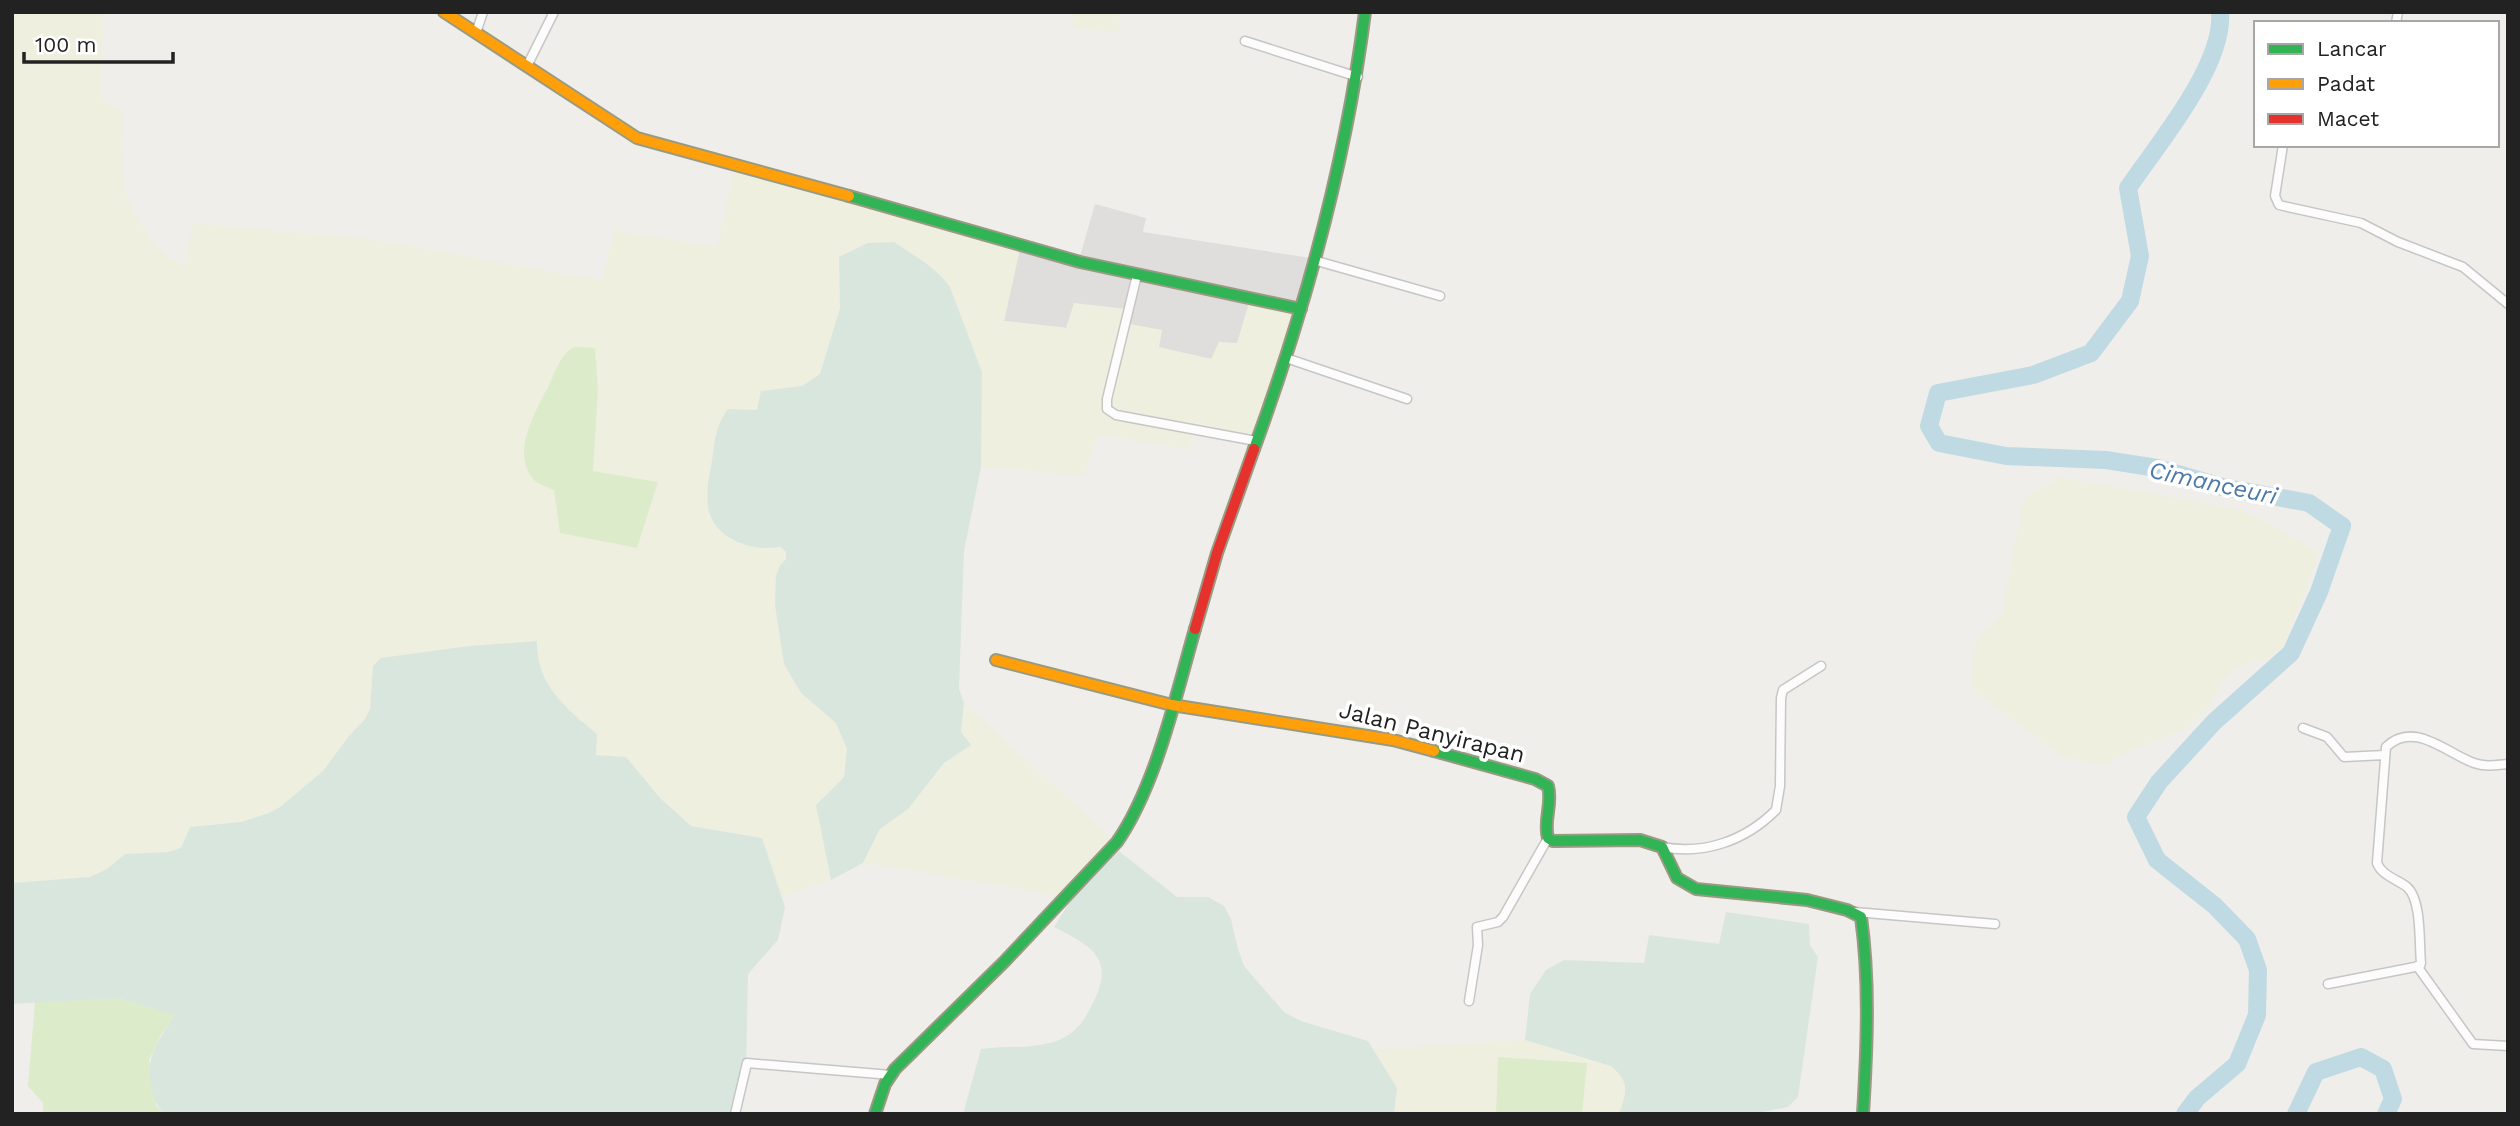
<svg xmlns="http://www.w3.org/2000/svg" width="2520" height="1126" font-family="'Work Sans',sans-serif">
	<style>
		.residential { fill: #dfdedc }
		.farmland { fill: #eeefdf; fill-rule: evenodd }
		.grass { fill: #dceccb }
		.wetland { fill: #d9e6de }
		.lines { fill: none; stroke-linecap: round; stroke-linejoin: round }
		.river { stroke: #bfdae2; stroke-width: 18 }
		.street-casing { stroke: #c7c6c5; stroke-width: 11 }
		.fast-casing { stroke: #989a82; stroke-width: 14 }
		.slow-casing { stroke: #989a82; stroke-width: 14 }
		.jam-casing { stroke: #989a82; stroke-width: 14 }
		.street { stroke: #fdfcfc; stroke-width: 8 }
		.fast { stroke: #30b455; stroke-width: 10 }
		.slow { stroke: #ff9f0a; stroke-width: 10 }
		.jam { stroke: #e5322d; stroke-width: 10 }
		.labels { text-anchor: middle; stroke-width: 7; stroke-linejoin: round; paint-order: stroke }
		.street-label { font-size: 23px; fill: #222; stroke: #fff }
		.water-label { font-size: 24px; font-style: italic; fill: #4b79a9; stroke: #fff }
	</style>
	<rect width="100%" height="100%" fill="#f0eeeb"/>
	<path class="residential" d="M1095,204L1146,218L1143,232L1317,259L1295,313L1211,359L1067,328L1004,321L1020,248L1078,263Z"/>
	<path class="farmland" d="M12,12H103L102,99L118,109L122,114L121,150L125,193L135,215L156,246L169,258L184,265L193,223L369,239L602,280L614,230L717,247L734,169L1020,248L1004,321L1066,328L1074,303L1127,309L1125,323L1162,330L1159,347L1211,359L1219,342L1237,343L1249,303L1295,313L1254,437L1196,422L1189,450L1098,435L1084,476L982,467V372L950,287L943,277L839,257L840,308L820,374L803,386L762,391L766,550L780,547L786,553V559L780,565L784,664L836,723L847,749L844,777L816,805L831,880L782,897L762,838L691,826L660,798L626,757L596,755V734L565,706L549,687L537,658V642L373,666L370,709L365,719L349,736L323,771L280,807L269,813L241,822L209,824L186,832L185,844L181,848L169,852L125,854L107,869L90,877L12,883ZM595,348L598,389L593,471L561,533L554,490L528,468L525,455V435Z
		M1073,12H1119L1120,33L1073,28Z
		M2061,477L2242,510L2290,535L2319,553L2285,644L2271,657L2235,668L2223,681L2208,707L2187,728L2132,750L2105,765L2063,757L1974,691L1971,685L1975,642L1986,629L1996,622L2003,614L2004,600L2024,498Z
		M964,703L1113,839L1059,896L863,863L880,829L908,809L944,763L970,745L961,732Z
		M1525,1040L1611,1065L1620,1073L1626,1085L1625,1097L1619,1114H1394L1397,1088L1380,1063L1374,1049Z"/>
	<path class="grass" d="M575,347L595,348L598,389L593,471L658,482L637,548L560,533L554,490C548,487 539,485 534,480C510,453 535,413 548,387C555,374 560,353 575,347Z
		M101,998H117L176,1015L161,1035L149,1060L156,1106L166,1114H43V1103L28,1086L35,1002Z
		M1498,1057L1587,1063L1582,1114H1496Z"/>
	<path class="wetland" d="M894,242C914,256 936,267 950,287L982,372L981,467L964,551L959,689L964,703L961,732L971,745L944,763L908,809L880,829L863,863L831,880L816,805L844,777L847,749L836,723L801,693L784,664L775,605L776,576L780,565L786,559V552L780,547C754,552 716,540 709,511C705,495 709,476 712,461C715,440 715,427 728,409L757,410L761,391L802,386L820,374L840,308L839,257L868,243Z
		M537,641C536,685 566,708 597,734L596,755L626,757L660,798L691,826L762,838L785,907L778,940L748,974L746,1073L733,1114H166C157,1107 155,1102 152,1091C144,1055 158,1043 175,1015L117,998L12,1004V883L90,877L107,869L125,854L169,852L181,848L190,827L241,822L269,813L280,807L323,771L349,736L365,719L370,709L373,666L381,658L469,646Z
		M1119,851L1177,897H1208L1224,906L1231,919L1237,946L1244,966L1284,1012L1301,1021L1368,1041L1397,1088L1394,1114H963L981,1049C1007,1045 1038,1050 1061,1039C1078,1031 1085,1019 1093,1003C1116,958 1091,946 1054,927L1075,894Z
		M1726,912L1809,924L1810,945L1818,957L1798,1097L1788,1107L1753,1114H1619C1627,1092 1630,1082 1611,1066L1525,1040L1530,994L1546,970L1564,960L1644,963L1649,935L1719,944Z"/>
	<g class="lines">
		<path class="river" d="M2185,1114L2197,1098L2237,1064L2257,1015L2258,970L2247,939L2215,906L2157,860L2136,817L2159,782L2214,722L2291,653L2319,592L2342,526L2309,503L2222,487L2157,468L2106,460L2006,456L1939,443L1929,426L1938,393L2033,375L2091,353L2130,301L2140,256L2128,188C2157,145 2225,65 2220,12
			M2296,1114L2316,1072L2361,1057L2383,1069L2393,1099L2386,1114"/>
		<defs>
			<path id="street" d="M2396,23L2398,12
				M476,33L483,12
				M1245,41L1358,77
				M527,66L554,12
				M2283,145L2275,196L2279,205L2361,223L2398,242L2463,267L2508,304
				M1317,261L1440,296
				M1137,275L1107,399V409L1116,415L1256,441
				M1286,358L1407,399
				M2303,728L2327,737L2344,757L2385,755
				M1662,847C1704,855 1745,841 1776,810L1780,786L1781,698L1783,690L1821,666
				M1855,912L1995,924
				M2417,966L2473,1044L2508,1046
				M2328,984L2420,966L2421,963C2419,944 2422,900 2407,887C2397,879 2382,876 2377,863L2386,747C2414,720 2446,753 2474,763C2485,767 2496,765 2508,764
				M1469,1001L1478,945L1477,927L1498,922L1503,917L1548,838
				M735,1114L747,1063L891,1075"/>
			<path id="fast" d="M849,196L1080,262L1301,309
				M1254,449C1306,307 1346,162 1365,12
				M1434,751L1535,779L1548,786C1553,804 1543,820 1548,838L1553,841L1640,840L1662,847L1677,878L1696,889L1807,900L1847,910L1861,917C1870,982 1867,1048 1863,1114
				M875,1114L885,1084L895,1069L1004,962L1117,842C1156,786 1176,695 1195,629"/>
			<path id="slow" d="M444,12L637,138L849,196
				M996,660L1172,705L1393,740L1434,751"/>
			<path id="jam" d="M1195,629L1217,553L1254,449"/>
		</defs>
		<use href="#street" class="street-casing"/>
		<use href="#fast" class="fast-casing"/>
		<use href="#slow" class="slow-casing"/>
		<use href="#jam" class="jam-casing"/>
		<use href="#street" class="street"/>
		<use href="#fast" class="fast"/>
		<use href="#slow" class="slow"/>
		<use href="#jam" class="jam"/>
	</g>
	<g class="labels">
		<g class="street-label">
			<text transform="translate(1432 732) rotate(14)" y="8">Jalan Panyirapan</text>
		</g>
		<g class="water-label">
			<text transform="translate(2213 483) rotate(12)" y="8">Cimanceuri</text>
		</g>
	</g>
	<rect width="2520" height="1126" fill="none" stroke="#222222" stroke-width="28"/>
	<rect x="2254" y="21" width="245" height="126" fill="#ffffff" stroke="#a7a7a7" stroke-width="2"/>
	<rect x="2268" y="44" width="35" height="10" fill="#30b455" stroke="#a7a7a7" stroke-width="2"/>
	<text x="2317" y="56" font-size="21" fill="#222222">Lancar</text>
	<rect x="2268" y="79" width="35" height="10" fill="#ff9f0a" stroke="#a7a7a7" stroke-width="2"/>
	<text x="2317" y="91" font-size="21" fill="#222222">Padat</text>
	<rect x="2268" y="114" width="35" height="10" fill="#e5322d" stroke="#a7a7a7" stroke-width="2"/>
	<text x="2317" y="126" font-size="21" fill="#222222">Macet</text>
	<path d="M24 52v10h149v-10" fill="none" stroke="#222222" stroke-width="3.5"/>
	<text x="35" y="52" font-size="21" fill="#222222" stroke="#ffffff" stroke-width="5" paint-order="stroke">100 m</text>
</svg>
